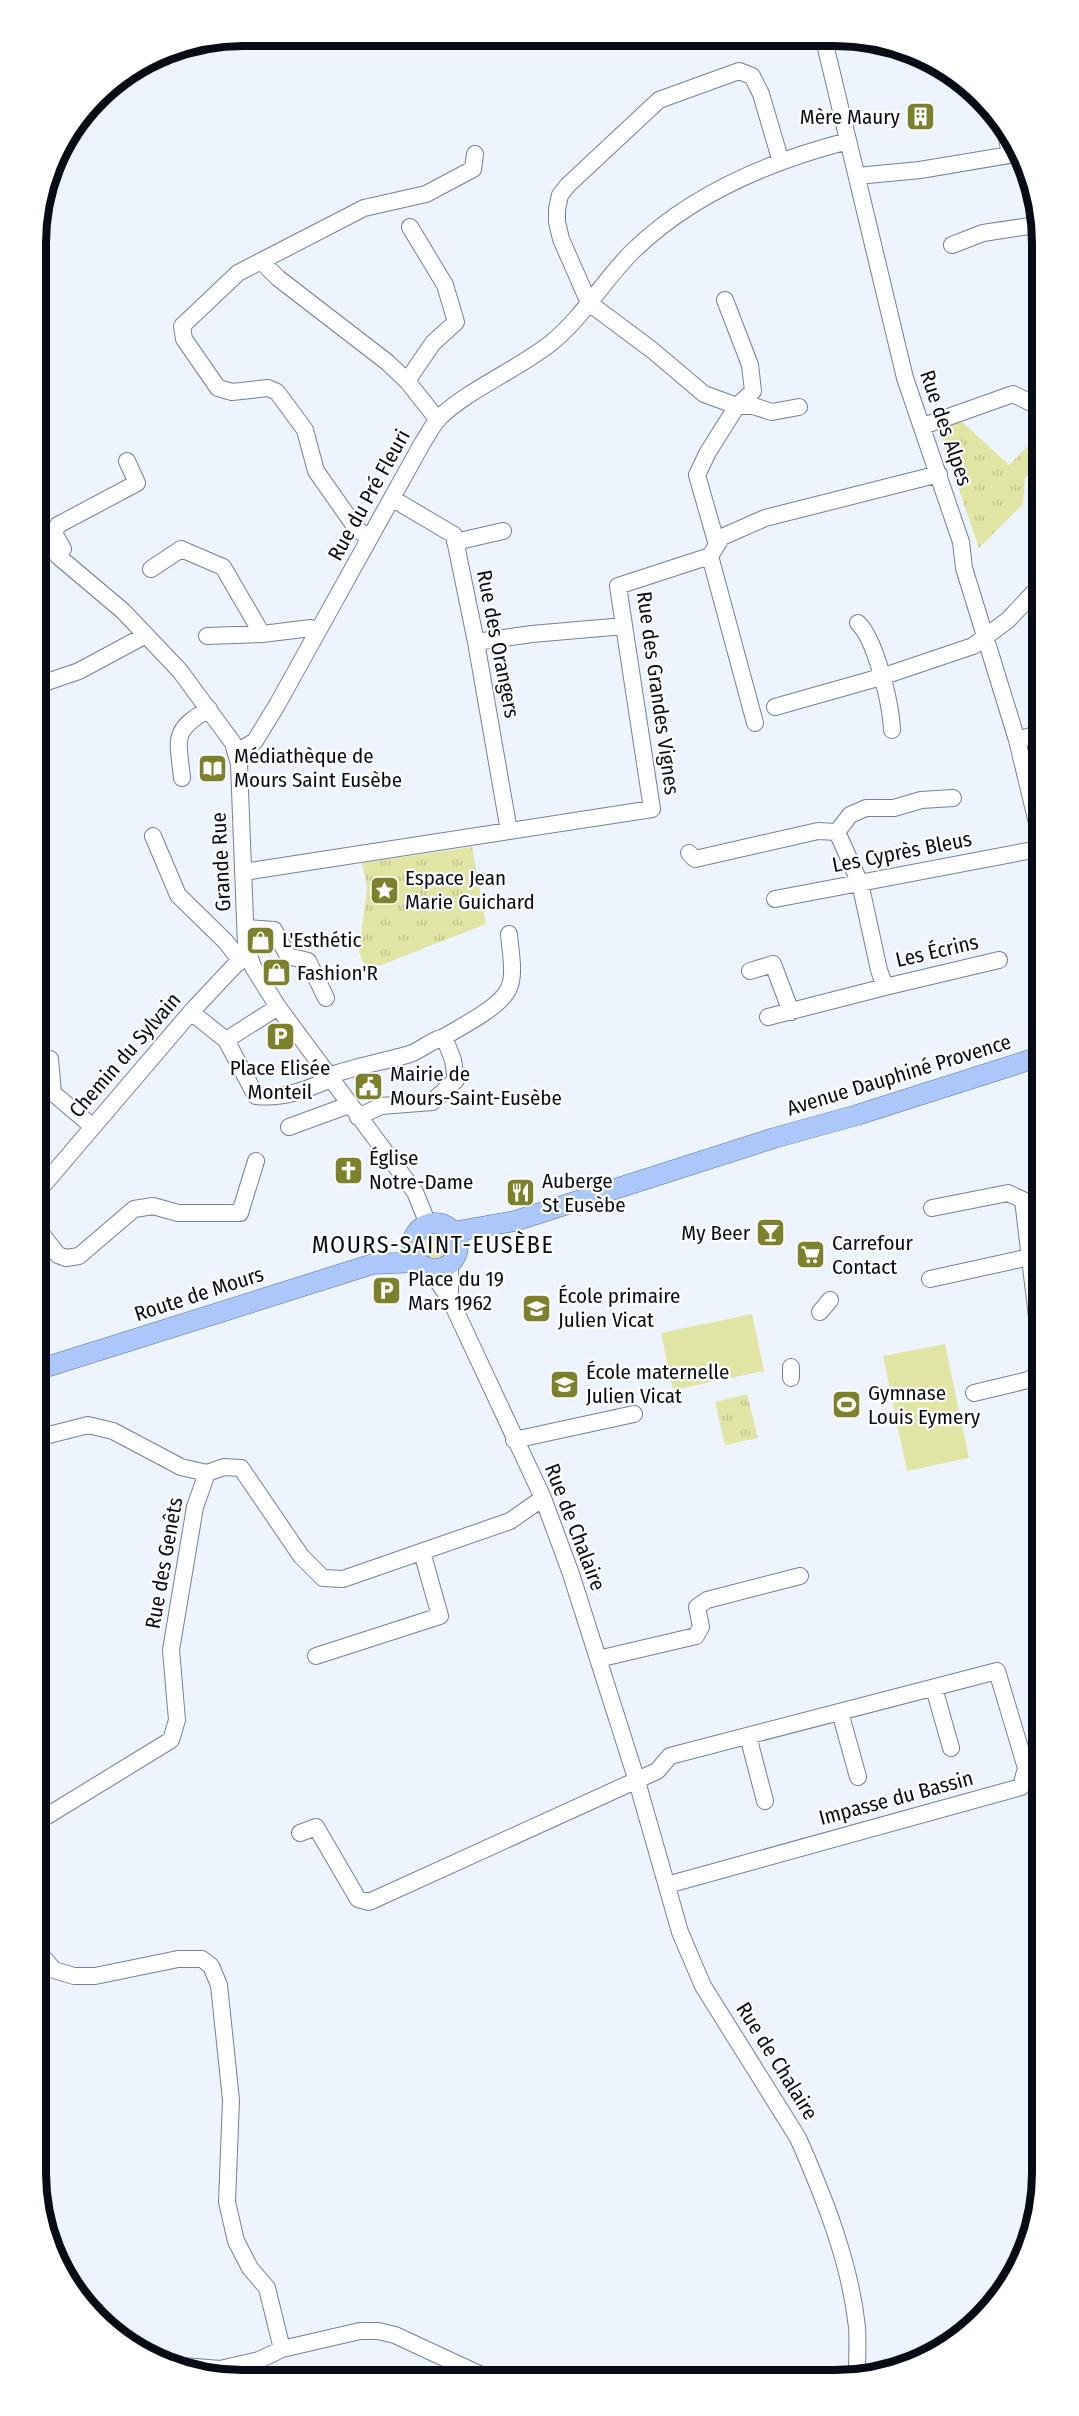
<svg xmlns="http://www.w3.org/2000/svg" width="1079" height="2416" font-family="'Fira Sans Condensed',sans-serif">
	<style>
		.grass { fill: url(#grass-dots) }
		.park { fill: url(#park-tufts) }
		.garden { fill: #e0e5a3 }
		.lines { fill: none; stroke-linecap: round; stroke-linejoin: round }
		.minor-casing { stroke: #748096; stroke-width: 18 }
		.major-casing { stroke: #4f6ea9; stroke-width: 21 }
		.minor { stroke: #fff; stroke-width: 16 }
		.major { stroke: #acc8fb; stroke-width: 20 }
		.labels { text-anchor: middle; stroke-width: 4.5; stroke-linejoin: round; paint-order: stroke }
		.poi-label { font-size: 21px; fill: #080c14; stroke: #fff; text-anchor: start }
		.street-label { font-size: 21px; fill: #080c14; stroke: #fff }
		.quarter-label { font-size: 24px; letter-spacing: 1.5px; fill: #080c14; stroke: #fff }
		.rim { fill: none; stroke: #080c14; stroke-width: 8 }
	</style>
	<defs>
		<pattern id="grass-dots" width="8" height="8" patternUnits="userSpaceOnUse" patternTransform="scale(1.5)"><rect width="8" height="8" fill="#e0e5a3"/><path d="M2 2h.1M6 6h.1" fill="none" stroke="#bfc38b" stroke-width="1.8" stroke-linecap="round"/></pattern>
		<pattern id="park-tufts" width="24" height="20" patternUnits="userSpaceOnUse" patternTransform="scale(1.5)"><rect width="24" height="20" fill="#e0e5a3"/><path d="M3 7l-1-3M5 7V3M7 7l1-3M15 17l-1-3M17 17v-4M19 17l1-3" fill="none" stroke="#bfc38b"/></pattern>
	</defs>
	<rect width="100%" height="100%" fill="#eef4fe"/>
	<path class="grass" d="M423 1246a12 12 0 1 1 24 0a12 12 0 1 1-24 0Z"/>
	<path class="park" d="M961,421L1009,465L1037,437V466L1025,478L1023,504L979,548L939,432L945,424Z
		M472,847L486,924L366,971L359,952L367,888L362,863Z
		M747,1394L758,1438L725,1445L715,1402Z"/>
	<path class="garden" d="M752,1314L764,1371L673,1390L661,1333Z
		M945,1344L969,1458L907,1471L883,1356Z"/>
	<g class="lines">
		<defs>
			<path id="minor" d="M824,40L905,378L961,542L964,568L1017,740L1038,827
				M1005,127L1010,155
				M857,176L920,170L1021,153
				M952,245L983,233L1036,225
				M261,261L278,278L387,362L407,381L438,420
				M725,300L750,365L753,391L737,406H753L772,412L799,407
				M407,381L433,343L456,322L445,285L410,227
				M923,426L1013,394L1037,406
				M393,499L454,535L476,642L509,831
				M37,519L51,548L59,557L123,611L180,671L233,743L239,764L246,946L253,967L278,1007L415,1192L428,1224
				M369,539L356,528L316,471L305,430L277,392L268,388L232,392L218,388L184,339L182,326L238,273L364,208L426,194L473,169L475,154
				M455,542L503,531
				M717,545L697,475L708,452L737,406L704,394L652,350L589,303L561,239L557,222V209L560,195L568,185L659,100L739,71L752,76L761,94L781,162
				M63,549L54,533L58,525L137,483L127,461
				M710,556L755,723
				M151,569L181,549L223,567L262,634L311,628L318,631
				M858,623C876,640 891,705 892,730
				M207,636L262,634
				M476,642L532,634L624,626
				M38,685L79,671L146,635
				M775,707L881,677L973,646L1008,620L1037,589
				M1017,740L1038,734
				M237,752L255,741L277,705L423,442C428,435 432,426 438,419C467,390 517,370 551,343C583,317 603,281 632,252C690,195 770,161 848,141
				M182,778C178,738 171,731 209,709
				M837,832L850,815L866,808H894L921,800L953,798
				M153,836L178,895L226,942L240,960
				M689,853L695,859L818,831L837,832L860,883L879,970L885,987L999,960
				M244,872L652,809L618,586L710,556L722,537L765,518L939,474
				M775,899L1038,849
				M247,928L274,930L288,956L308,961L326,998
				M750,971L773,964L791,1012
				M191,1012L226,1040L278,1007
				M768,1017L885,987
				M444,1037C460,1027 499,1008 508,990C516,976 510,950 509,934
				M226,1040L256,1096C283,1099 306,1090 331,1079
				M50,1059L53,1093L93,1127
				M329,1076C356,1066 383,1062 410,1054C421,1050 430,1041 444,1037L453,1060L456,1080L432,1102L381,1106L358,1117
				M289,1127L349,1105
				M40,1189L191,1012L236,964L248,956
				M932,1208L1008,1193L1023,1200L1040,1342
				M40,1232L58,1255L66,1258L79,1256L134,1209L153,1206L178,1213H240L256,1161
				M450,1264V1299
				M429,1269L450,1299L543,1498L571,1574L636,1778L680,1932L703,1986L798,2138C824,2197 850,2262 857,2327C858,2342 857,2358 857,2373
				M930,1279L1039,1255
				M820,1312L830,1300
				M791,1367V1378
				M974,1393L1028,1380L1040,1373
				M41,1437L88,1425L113,1431L181,1467L207,1473
				M514,1440L634,1414
				M316,1656L440,1616L422,1552
				M598,1659L696,1636L701,1627L697,1607L707,1600L800,1576
				M934,1688L951,1748
				M840,1712L858,1777
				M748,1736L765,1801
				M42,1819L171,1740L177,1720L171,1650L195,1507L207,1473L224,1467L241,1468L301,1556L323,1578L343,1579L510,1521L543,1498
				M300,1833L316,1827L358,1899L369,1902L657,1771L670,1756L997,1671L1026,1768L1021,1787L667,1885
				M42,1956L54,1970L74,1976H95L178,1959H202L211,1966L219,1985L231,2100L227,2202L236,2241L250,2268L267,2288L282,2349
				M183,2366L220,2369L259,2360L282,2349L360,2331H378L395,2335L481,2375"/>
			<path id="major" d="M412 1246a23 23 0 1 1 46 0a23 23 0 1 1-46 0Z
				M452,1232L515,1221L774,1138L857,1115L1039,1057
				M40,1369L373,1264L419,1262"/>
		</defs>
		<use href="#minor" class="minor-casing"/>
		<use href="#major" class="major-casing"/>
		<use href="#minor" class="minor"/>
		<use href="#major" class="major"/>
	</g>
	<defs>
		<symbol id="building-square" viewBox="-11 -11 22 22"><rect x="-9" y="-9" width="18" height="18" rx="4" fill="#7e812b" stroke="#fff"/><path d="M-4-6H4V6H1V3H-1V6H-4ZM-2.5-4.3h1.7v1.8h-1.7ZM.8-4.3h1.7v1.8H.8ZM-2.5-1h1.7V.8h-1.7ZM.8-1h1.7V.8H.8Z" fill="#fff"/></symbol>
		<symbol id="library-square" viewBox="-11 -11 22 22"><rect x="-9" y="-9" width="18" height="18" rx="4" fill="#7e812b" stroke="#fff"/><path d="M-6-4Q-3-5.5-.7-3.5V5Q-3 3-6 4ZM6-4Q3-5.5 .7-3.5V5Q3 3 6 4Z" fill="#fff"/></symbol>
		<symbol id="sight-square" viewBox="-11 -11 22 22"><rect x="-9" y="-9" width="18" height="18" rx="4" fill="#7e812b" stroke="#fff"/><path d="M0-6L1.8-2.2L6-1.7L2.9 1.2L3.7 5.4L0 3.3L-3.7 5.4L-2.9 1.2L-6-1.7L-1.8-2.2Z" fill="#fff"/></symbol>
		<symbol id="shop-square" viewBox="-11 -11 22 22"><rect x="-9" y="-9" width="18" height="18" rx="4" fill="#7e812b" stroke="#fff"/><path d="M-5-2.5h2.3a2.7 3.5 0 0 1 5.4 0H5L5.5 6h-11ZM-1.5-2.5h3a1.5 2.3 0 0 0-3 0Z" fill="#fff"/></symbol>
		<symbol id="parking-square" viewBox="-11 -11 22 22"><rect x="-9" y="-9" width="18" height="18" rx="4" fill="#7e812b" stroke="#fff"/><path d="M-3.5-5.5H1a3.5 3.5 0 0 1 0 7H-1V5.5H-3.5ZM-1-3.4V-.6H.8a1.4 1.4 0 0 0 0-2.8Z" fill="#fff"/></symbol>
		<symbol id="civic-square" viewBox="-11 -11 22 22"><rect x="-9" y="-9" width="18" height="18" rx="4" fill="#7e812b" stroke="#fff"/><path d="M-.6-6.5H3V-4.5H.6V-3L4-1V1h2V6H-6V1h2V-1L-.6-3ZM-1.2 2.5V6h2.4V2.5Z" fill="#fff"/></symbol>
		<symbol id="church-square" viewBox="-11 -11 22 22"><rect x="-9" y="-9" width="18" height="18" rx="4" fill="#7e812b" stroke="#fff"/><path d="M-1.2-6h2.4v3.5h3.3v2.4h-3.3V6h-2.4V-.1h-3.3v-2.4h3.3Z" fill="#fff"/></symbol>
		<symbol id="restaurant-square" viewBox="-11 -11 22 22"><rect x="-9" y="-9" width="18" height="18" rx="4" fill="#7e812b" stroke="#fff"/><path d="M-5-6h1v4h1v-4h1v4h1v-4h1v5L-1.5 .5V6h-2V.5L-5-1ZM5-6V6H3V1.5H1.5Q1.5-4 5-6Z" fill="#fff"/></symbol>
		<symbol id="bar-square" viewBox="-11 -11 22 22"><rect x="-9" y="-9" width="18" height="18" rx="4" fill="#7e812b" stroke="#fff"/><path d="M-6-5H6L.8 .8V4.5H3.5V6h-7V4.5H-.8V.8Z" fill="#fff"/></symbol>
		<symbol id="supermarket-square" viewBox="-11 -11 22 22"><rect x="-9" y="-9" width="18" height="18" rx="4" fill="#7e812b" stroke="#fff"/><path d="M-6-5.5h2.5l.6 2H6L4.5 2H-2.5L-4.4-4H-6ZM-1.5 3.2a1.3 1.3 0 1 0 .1 0ZM3 3.2a1.3 1.3 0 1 0 .1 0Z" fill="#fff"/></symbol>
		<symbol id="school-square" viewBox="-11 -11 22 22"><rect x="-9" y="-9" width="18" height="18" rx="4" fill="#7e812b" stroke="#fff"/><path d="M0-5L7-2L0 1L-7-2ZM-4 1L0 2.5L4 1V4Q0 6-4 4Z" fill="#fff"/></symbol>
		<symbol id="stadium-square" viewBox="-11 -11 22 22"><rect x="-9" y="-9" width="18" height="18" rx="4" fill="#7e812b" stroke="#fff"/><path d="M0-5a6.5 5 0 1 0 0 10a6.5 5 0 1 0 0-10ZM-3.5-1.8h7v3.6h-7Z" fill="#fff"/></symbol>
	</defs>
	<g fill-rule="evenodd">
		<use href="#building-square" x="904" y="100" width="33" height="33"/>
		<use href="#library-square" x="196" y="752" width="33" height="33"/>
		<use href="#sight-square" x="368" y="874" width="33" height="33"/>
		<use href="#shop-square" x="244" y="924" width="33" height="33"/>
		<use href="#shop-square" x="260" y="956" width="33" height="33"/>
		<use href="#parking-square" x="264" y="1020" width="33" height="33"/>
		<use href="#civic-square" x="352" y="1070" width="33" height="33"/>
		<use href="#church-square" x="332" y="1154" width="33" height="33"/>
		<use href="#restaurant-square" x="504" y="1176" width="33" height="33"/>
		<use href="#bar-square" x="754" y="1216" width="33" height="33"/>
		<use href="#supermarket-square" x="794" y="1238" width="33" height="33"/>
		<use href="#parking-square" x="370" y="1274" width="33" height="33"/>
		<use href="#school-square" x="520" y="1292" width="33" height="33"/>
		<use href="#school-square" x="548" y="1368" width="33" height="33"/>
		<use href="#stadium-square" x="830" y="1388" width="33" height="33"/>
	</g>
	<g class="labels">
		<g class="poi-label">
			<text x="900" y="124" text-anchor="end">Mère Maury</text>
			<text x="234" y="763">Médiathèque de<tspan x="234" dy="24">Mours Saint Eusèbe</tspan></text>
			<text x="405" y="885">Espace Jean<tspan x="405" dy="24">Marie Guichard</tspan></text>
			<text x="282" y="947">L'Esthétic</text>
			<text x="297" y="980">Fashion'R</text>
			<text x="280" y="1075" text-anchor="middle">Place Elisée<tspan x="280" dy="24">Monteil</tspan></text>
			<text x="390" y="1081">Mairie de<tspan x="390" dy="24">Mours-Saint-Eusèbe</tspan></text>
			<text x="369" y="1165">Église<tspan x="369" dy="24">Notre-Dame</tspan></text>
			<text x="542" y="1188">Auberge<tspan x="542" dy="24">St Eusèbe</tspan></text>
			<text x="750" y="1240" text-anchor="end">My Beer</text>
			<text x="832" y="1250">Carrefour<tspan x="832" dy="24">Contact</tspan></text>
			<text x="408" y="1286">Place du 19<tspan x="408" dy="24">Mars 1962</tspan></text>
			<text x="558" y="1303">École primaire<tspan x="558" dy="24">Julien Vicat</tspan></text>
			<text x="586" y="1379">École maternelle<tspan x="586" dy="24">Julien Vicat</tspan></text>
			<text x="868" y="1400">Gymnase<tspan x="868" dy="24">Louis Eymery</tspan></text>
		</g>
		<g class="street-label">
			<text transform="translate(946 428) rotate(71)" y="7">Rue des Alpes</text>
			<text transform="translate(369 495) rotate(-61)" y="7">Rue du Pré Fleuri</text>
			<text transform="translate(498 644) rotate(79)" y="7">Rue des Orangers</text>
			<text transform="translate(658 693) rotate(82)" y="7">Rue des Grandes Vignes</text>
			<text transform="translate(902 852) rotate(-11)" y="7">Les Cyprès Bleus</text>
			<text transform="translate(221 862) rotate(-93)" y="7">Grande Rue</text>
			<text transform="translate(937 951) rotate(-13)" y="7">Les Écrins</text>
			<text transform="translate(125 1055) rotate(-49)" y="7">Chemin du Sylvain</text>
			<text transform="translate(899 1075) rotate(-17)" y="7">Avenue Dauphiné Provence</text>
			<text transform="translate(199 1294) rotate(-18)" y="7">Route de Mours</text>
			<text transform="translate(575 1527) rotate(69)" y="7">Rue de Chalaire</text>
			<text transform="translate(164 1563) rotate(-80)" y="7">Rue des Genêts</text>
			<text transform="translate(896 1798) rotate(-15)" y="7">Impasse du Bassin</text>
			<text transform="translate(777 2061) rotate(58)" y="7">Rue de Chalaire</text>
		</g>
		<g class="quarter-label">
			<text x="433" y="1253">MOURS-SAINT-EUSÈBE</text>
		</g>
	</g>
	<path d="M0 0H1079V2416H0ZM243 46H835A197 197 0 0 1 1032 243V2173A197 197 0 0 1 835 2370H243A197 197 0 0 1 46 2173V243A197 197 0 0 1 243 46Z" fill="#fff" fill-rule="evenodd"/>
	<path class="rim" d="M243 46H835A197 197 0 0 1 1032 243V2173A197 197 0 0 1 835 2370H243A197 197 0 0 1 46 2173V243A197 197 0 0 1 243 46Z"/>
</svg>
